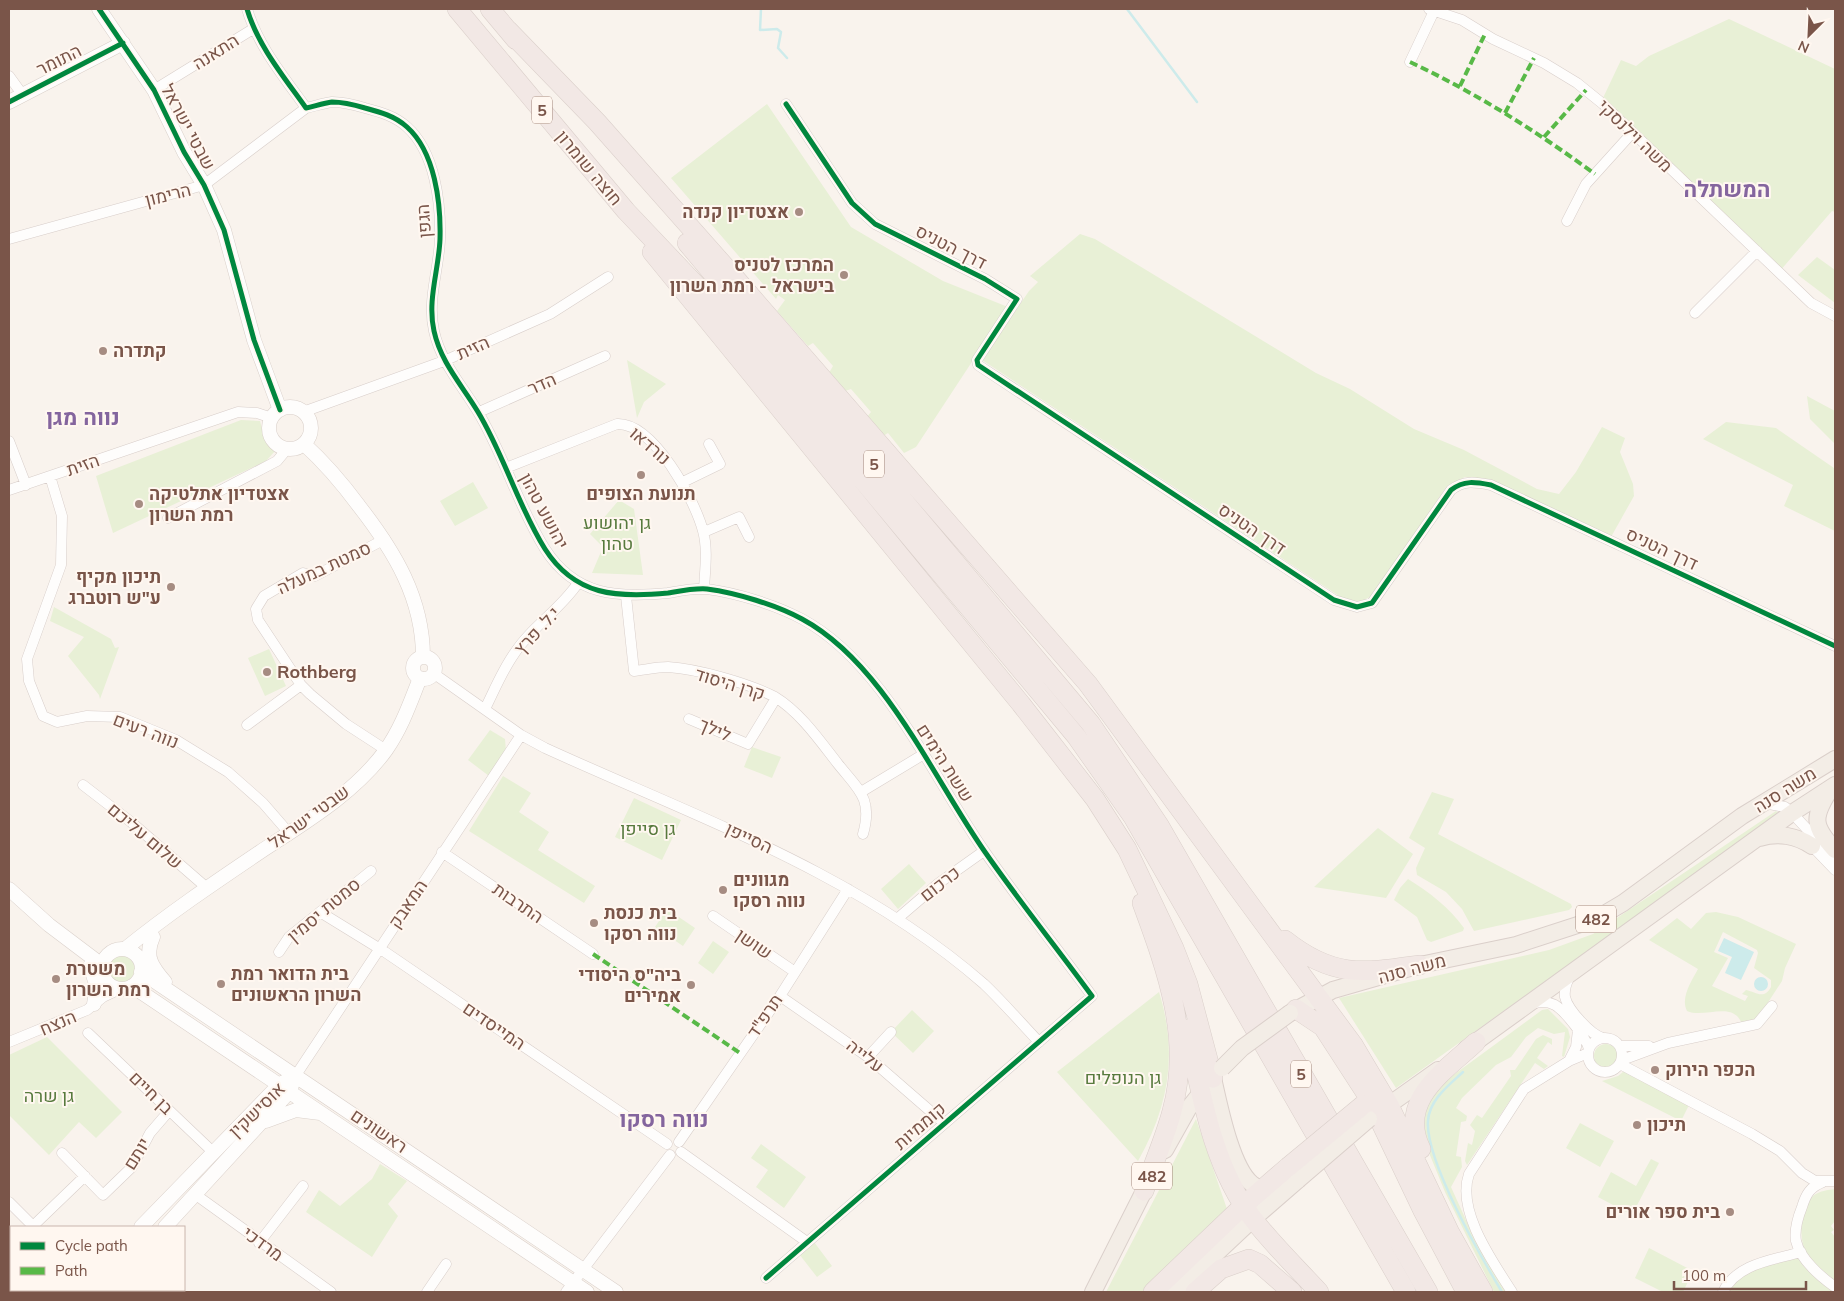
<svg xmlns="http://www.w3.org/2000/svg" width="1844" height="1301" font-family="Mulish,Heebo,sans-serif">
	<style>
		.green { fill: #e8f0d6; fill-rule: evenodd }
		.water { fill: #cdebeb }
		.lines { fill: none; stroke-linecap: round; stroke-linejoin: round }
		.stream { stroke: #cdebeb; stroke-width: 2.5 }
		.street-casing { stroke: #d8ceca; stroke-width: 11 }
		.secondary-casing { stroke: #dad0ca; stroke-width: 15 }
		.primary-casing { stroke: #dacfca; stroke-width: 18 }
		.highway-casing { stroke: #dacfca; stroke-width: 20 }
		.street { stroke: #fefdfc; stroke-width: 10 }
		.secondary { stroke: #fefdfc; stroke-width: 14 }
		.primary { stroke: #f3ede6; stroke-width: 16 }
		.highway { stroke: #f2e8e5; stroke-width: 19 }
		.primary-bridge-casing { stroke: #dacfca; stroke-width: 18; stroke-linecap: butt }
		.highway-bridge-casing { stroke: #dacfca; stroke-width: 20; stroke-linecap: butt }
		.primary-bridge { stroke: #f3ede6; stroke-width: 16 }
		.highway-bridge { stroke: #f2e8e5; stroke-width: 19 }
		.quiet { stroke: #58b947; stroke-width: 4; stroke-dasharray: 8 4; stroke-linecap: butt }
		.cycleway-casing { stroke: #fff7f0; stroke-width: 8 }
		.cycleway { stroke: #00873e; stroke-width: 5 }
		.poi-dot { fill: #a68c82; stroke: #fff7f0; stroke-width: 2 }
		.labels { text-anchor: middle; stroke-width: 4; stroke-linejoin: round; paint-order: stroke }
		.shield { fill: #fff7f0; stroke: #a2867b; stroke-width: 1 }
		.shield-label { font-size: 16px; font-weight: bold; fill: #7a5549 }
		.street-label { font-size: 18px; fill: #7a5549; stroke: #fff7f0 }
		.poi-label { font-size: 18px; font-weight: bold; fill: #7a5549; stroke: #fff7f0; text-anchor: start }
		.park-label { font-size: 18px; fill: #577a3d; stroke: #fff7f0 }
		.district-label { font-size: 22px; font-weight: bold; fill: #84659e; stroke: #fff7f0 }
	</style>
	<rect width="100%" height="100%" fill="#f9f3ed"/>
	<path class="green" d="M1729,19L1835,69V212L1832,211L1779,272L1602,100L1621,60L1636,66L1649,56Z
		M767,104L851,227L943,281L1008,307L916,447L904,453L888,433L883,436L867,417L871,412L851,389L845,391L829,373L833,366L813,343L808,346L777,311L785,300L778,295L776,299L671,178Z
		M1080,234L1095,239L1316,373L1350,389L1414,429L1464,450L1537,489L1559,494L1576,472L1602,427L1625,438L1620,452L1633,484L1634,496L1611,537L1485,479L1465,477L1446,487L1378,590C1369,599 1358,605 1345,600L982,360L1029,291L1038,282L1030,276Z
		M1817,257L1835,270V303L1798,275Z
		M627,360L666,384L644,402L637,418Z
		M1807,396L1835,411V444L1810,419Z
		M241,420L260,421L265,440L275,451L266,461L113,533L96,476Z
		M1726,422L1776,428L1834,468L1835,465V531L1784,506L1793,485L1703,439Z
		M473,482L488,508L455,526L440,501Z
		M619,500L634,509L643,575L592,573L603,547L590,534Z
		M54,607L111,639L115,648L119,647L100,699L99,695L68,656L84,637L50,621Z
		M269,649L286,686L265,696L248,658Z
		M490,730L505,739L506,751L489,776L468,760Z
		M752,747L781,757L772,778L744,767Z
		M503,776L531,793L519,812L549,832L538,850L595,886L584,903L469,831Z
		M1432,792L1454,799L1438,834L1571,904L1572,907L1569,910L1474,931L1462,909L1446,892L1417,875L1416,868L1425,848L1409,838Z
		M634,798L681,820L662,860L615,837Z
		M1776,811L1779,814L1396,1088L1339,998L1549,950L1593,934Z
		M1378,828L1413,854L1386,898L1314,887Z
		M909,864L926,883L898,909L881,889Z
		M1408,879C1430,893 1449,907 1464,928L1463,931L1431,942L1427,940L1417,917L1394,900L1400,888Z
		M667,909L695,928L683,946L655,927Z
		M1716,912L1738,917L1796,944L1785,968L1782,981L1756,1021L1742,1024C1733,1000 1704,1019 1687,1011C1680,998 1692,980 1698,969L1649,940L1677,918L1691,929L1706,913ZM1723,932L1757,950L1758,953L1754,968L1771,980V987C1764,1000 1756,992 1746,990L1742,994L1748,996L1745,1001L1712,986L1728,958L1714,952Z
		M713,941L729,952L713,974L698,963Z
		M108 969a14 14 0 1 1 28 0a14 14 0 1 1-28 0Z
		M1159,992C1178,1053 1169,1106 1138,1161L1057,1072Z
		M1548,1009L1568,1029L1570,1037L1564,1057L1562,1056L1565,1032L1554,1034L1538,1028L1526,1037L1511,1057L1496,1065L1462,1098L1456,1108L1467,1116L1466,1121L1461,1122L1456,1156L1461,1157L1462,1167L1451,1187L1475,1240L1509,1292H1494L1445,1192L1423,1138L1421,1116L1437,1087L1542,1010Z
		M912,1010L934,1031L913,1053L891,1032Z
		M1543,1035L1552,1039V1045L1548,1042L1537,1058L1548,1066L1544,1069L1535,1063L1467,1165L1465,1161L1468,1143L1472,1145L1475,1131L1470,1125L1477,1115L1482,1118L1511,1076L1510,1070H1515L1536,1039Z
		M47,1037L122,1112L96,1138L79,1122L49,1155L9,1115V1055Z
		M1594 1056a12 12 0 1 1 24 0a12 12 0 1 1-24 0Z
		M1628,1068L1690,1103L1681,1121L1602,1081L1618,1076Z
		M1196,1119L1227,1209L1142,1292H1106Z
		M1580,1123L1614,1141L1600,1167L1566,1148Z
		M761,1144L806,1177L784,1208L756,1187L768,1170L751,1158Z
		M1651,1159L1659,1163L1632,1215L1598,1197L1611,1172L1636,1186Z
		M380,1164L407,1181L388,1204L398,1216L372,1257L306,1212L319,1190L340,1206L372,1179Z
		M1835,1189V1221L1831,1226L1834,1230L1831,1232L1835,1237V1284C1827,1277 1816,1269 1810,1260C1798,1244 1798,1211 1813,1196C1819,1191 1828,1190 1835,1189Z
		M814,1242L832,1266L817,1277L799,1254Z
		M1649,1248L1693,1271L1683,1292H1663L1635,1278Z
		M1801,1256L1835,1289V1292H1726L1745,1272Z"/>
	<path class="water" d="M1724,938L1754,952L1741,980L1725,973L1732,957L1718,951Z
		M1754 984a7 7 0 1 1 14 0a7 7 0 1 1-14 0Z"/>
	<g class="lines">
		<path class="stream" d="M761,9L760,30L777,29L781,32L778,48L787,58
			M1127,9L1197,102
			M1463,1072C1449,1085 1429,1100 1428,1121C1425,1160 1481,1257 1502,1292"/>
		<defs>
			<path id="street" d="M247,9C258,46 284,77 306,108C315,106 324,103 332,102C343,102 355,105 365,108C380,112 395,116 407,127C435,152 441,203 440,239C439,269 427,300 434,331C441,363 462,385 478,412C504,455 518,506 545,549C575,596 617,598 668,593C680,591 695,588 707,589C737,593 776,605 802,619C884,663 933,778 985,852C1019,901 1057,948 1092,996L766,1278
				M1429,9L1462,20L1493,39L1544,63L1577,83L1603,104L1811,303L1835,316
				M1410,62L1434,11
				M9,76L22,94
				M154,90L253,29
				M786,104L852,203L875,224L985,279L1017,299L977,360L978,365L1334,600L1357,607L1372,603L1451,490C1464,480 1475,482 1491,485L1835,646
				M1567,221L1586,184L1632,133
				M9,239L204,185L306,108
				M1695,313L1757,251
				M303,412L444,361L550,314L608,277
				M479,412L605,356
				M9,441L26,485
				M506,468L617,424C653,422 695,500 703,531C708,549 705,570 704,589
				M50,476L62,516L61,565L27,659L29,681L43,716L57,722L87,716L120,717L176,740L228,772L263,803L289,833
				M683,482L720,464L709,444
				M9,490L238,412L257,413L272,418
				M168,518L277,461L287,449
				M704,532L739,517L749,537
				M385,539L315,576L303,573L264,596L256,609L258,620L301,685L310,694L346,724L386,750
				M626,596L634,671C644,670 657,667 668,667C698,669 748,683 775,697C800,712 820,741 838,764C859,790 873,799 863,834
				M433,673L521,735L545,748C696,817 857,873 984,984C1003,1002 1021,1023 1039,1042
				M485,709C494,691 502,671 514,654C531,627 560,610 578,583
				M689,719L748,744L776,698
				M247,725L301,685
				M83,785L131,822L207,888
				M861,792L924,754
				M1764,803L1785,807L1792,813L1835,859
				M1812,846L1835,870
				M442,852L593,954
				M320,912L385,952L667,1144
				M713,916L795,972
				M897,919L939,883L984,851
				M279,952L289,937L371,871
				M1571,974C1567,981 1564,990 1565,997C1568,1010 1591,1035 1603,1038
				M780,996L868,1057L944,1123
				M103,997L108,983
				M1532,1004C1540,1001 1547,1001 1555,1005C1565,1011 1587,1039 1589,1049
				M88,1033L214,1153
				M1588 1055a17 17 0 1 1 34 0a17 17 0 1 1-34 0Z
				M9,1042L87,1010L103,997L120,989
				M1620,1046H1649
				M868,1057L891,1032
				M1622,1060L1668,1043L1757,1024L1772,1006
				M1569,1061L1576,1047L1578,1030
				M1620,1064L1752,1134L1780,1151L1802,1173L1815,1181H1835
				M296,1075L521,735
				M679,1142L780,996L848,889
				M681,1152L807,1242
				M62,1153L103,1195L132,1167L150,1133L169,1111
				M1823,1182C1810,1187 1806,1194 1802,1207C1798,1217 1794,1229 1796,1241C1800,1259 1821,1277 1835,1287
				M196,1195L331,1292
				M9,1202L34,1227
				M33,1226L85,1176
				M259,1243L303,1186
				M427,1292L446,1264
				M566,1292L670,1155
				M1512,1292C1493,1262 1456,1211 1469,1174L1524,1089L1569,1061L1588,1053
				M1723,1292C1737,1263 1774,1260 1801,1252"/>
			<path id="secondary" d="M99,9L154,90L184,152L204,185L224,230L254,340L280,410
				M9,102L123,43
				M269 428a21 21 0 1 1 42 0a21 21 0 1 1-42 0Z
				M304,444C325,463 342,483 359,506C394,551 423,598 423,657
				M413 668a11 11 0 1 1 22 0a11 11 0 1 1-22 0Z
				M9,889L49,925L94,959L102,973
				M153,937C144,956 152,967 165,982
				M125,949C168,914 214,883 260,852C304,823 355,793 386,750C402,727 410,703 420,678
				M102 969a20 20 0 1 1 40 0a20 20 0 1 1-40 0Z
				M90,966L97,987L94,1004
				M141,972L616,1292
				M132,986L587,1292
				M266,1121L296,1110L320,1113
				M141,1227L280,1084L286,1081
				M165,1227L290,1091L293,1082
				M77,1292L80,1290
				M103,1292L105,1290"/>
			<path id="primary" d="M1830,790C1812,818 1813,826 1835,850
				M1760,838C1778,832 1797,836 1812,846
				M1290,1013L1333,990L1420,965L1516,945L1596,919L1623,903L1742,816L1835,759
				M1466,1049L1792,813L1835,785
				M1213,1078C1219,1104 1231,1167 1252,1184C1258,1189 1266,1190 1274,1192
				M1379,1112L1438,1070
				M1165,1150L1188,1109L1207,1085
				M1093,1292L1149,1181
				M1175,1292L1253,1219L1298,1180"/>
			<path id="highway" d="M457,9L626,211L731,322L1076,736L1133,817L1406,1292
				M490,9L516,40
				M508,30L597,122L736,279L1088,684L1354,1046L1389,1105L1450,1233L1483,1292
				M687,243L1091,724L1159,825L1428,1292
				M652,252L1021,704L1095,799L1127,849L1174,948L1188,984L1213,1078
				M1142,903C1167,971 1192,1039 1172,1111C1165,1138 1153,1164 1144,1191
				M1285,940C1333,978 1362,973 1420,965
				M1296,1009L1323,1027L1369,1098L1422,1209L1466,1292
				M1187,1029C1201,1093 1212,1166 1253,1219C1273,1245 1297,1268 1319,1292
				M1421,1149C1397,1100 1445,1071 1476,1042
				M1153,1292L1244,1205L1288,1167
				M1195,1292L1221,1269L1249,1259L1260,1264L1292,1292"/>
		</defs>
		<use href="#street" class="street-casing"/>
		<use href="#secondary" class="secondary-casing"/>
		<use href="#primary" class="primary-casing"/>
		<use href="#highway" class="highway-casing"/>
		<use href="#street" class="street"/>
		<use href="#secondary" class="secondary"/>
		<use href="#primary" class="primary"/>
		<use href="#highway" class="highway"/>
		<defs>
			<path id="primary-bridge" d="M1222,1068L1242,1048L1290,1013
				M1298,1180L1369,1119"/>
			<path id="highway-bridge" d="M1288,1167L1363,1105"/>
		</defs>
		<use href="#primary-bridge" class="primary-bridge-casing"/>
		<use href="#highway-bridge" class="highway-bridge-casing"/>
		<use href="#primary-bridge" class="primary-bridge"/>
		<use href="#highway-bridge" class="highway-bridge"/>
		<path class="quiet" d="M1410,62C1476,93 1536,131 1595,174
			M1460,86L1485,34
			M1505,113L1534,58
			M1544,137L1586,90
			M593,954L740,1053"/>
		<defs>
			<path id="cycleway" d="M99,9L154,90L184,152L204,185L224,230L254,340L280,410
				M247,9C258,46 284,77 306,108C315,106 324,103 332,102C343,102 355,105 365,108C380,112 395,116 407,127C435,152 441,203 440,239C439,269 427,300 434,331C441,363 462,385 478,412C504,455 518,506 545,549C575,596 617,598 668,593C680,591 695,588 707,589C737,593 776,605 802,619C884,663 933,778 985,852C1019,901 1057,948 1092,996L766,1278
				M9,102L123,43
				M786,104L852,203L875,224L985,279L1017,299L977,360L978,365L1334,600L1357,607L1372,603L1451,490C1464,480 1475,482 1491,485L1835,646"/>
		</defs>
		<use href="#cycleway" class="cycleway-casing"/>
		<use href="#cycleway" class="cycleway"/>
	</g>
	<g class="poi-dot">
		<circle cx="799" cy="212" r="5"/>
		<circle cx="844" cy="275" r="5"/>
		<circle cx="103" cy="351" r="5"/>
		<circle cx="641" cy="475" r="5"/>
		<circle cx="139" cy="504" r="5"/>
		<circle cx="171" cy="587" r="5"/>
		<circle cx="267" cy="672" r="5"/>
		<circle cx="723" cy="890" r="5"/>
		<circle cx="594" cy="923" r="5"/>
		<circle cx="56" cy="979" r="5"/>
		<circle cx="221" cy="984" r="5"/>
		<circle cx="691" cy="985" r="5"/>
		<circle cx="1655" cy="1070" r="5"/>
		<circle cx="1637" cy="1125" r="5"/>
		<circle cx="1730" cy="1212" r="5"/>
	</g>
	<g class="labels">
		<g class="shield">
			<rect x="532" y="96.5" width="20" height="27" rx="4"/>
			<rect x="864" y="450.5" width="20" height="27" rx="4"/>
			<rect x="1576" y="905.5" width="40" height="27" rx="4"/>
			<rect x="1291" y="1060.5" width="20" height="27" rx="4"/>
			<rect x="1132" y="1162.5" width="40" height="27" rx="4"/>
		</g>
		<g class="shield-label">
			<text x="542" y="116">5</text>
			<text x="874" y="470">5</text>
			<text x="1596" y="925">482</text>
			<text x="1301" y="1080">5</text>
			<text x="1152" y="1182">482</text>
		</g>
		<g class="street-label">
			<text transform="translate(216 52) rotate(-32)" y="6">התאנה</text>
			<text transform="translate(59 60) rotate(-27)" y="6">התומר</text>
			<text transform="translate(188 127) rotate(62)" y="6">שבטי ישראל</text>
			<text transform="translate(1635 136) rotate(44)" y="6">משה וילנסקי</text>
			<text transform="translate(589 168) rotate(50)" y="6">חוצה שומרון</text>
			<text transform="translate(168 195) rotate(-14)" y="6">הרימון</text>
			<text transform="translate(424 221) rotate(-94)" y="6">הגפן</text>
			<text transform="translate(951 247) rotate(27)" y="6">דרך הטניס</text>
			<text transform="translate(473 348) rotate(-24)" y="6">הזית</text>
			<text transform="translate(542 384) rotate(-24)" y="6">הדר</text>
			<text transform="translate(650 446) rotate(41)" y="6">נורדאו</text>
			<text transform="translate(83 465) rotate(-19)" y="6">הזית</text>
			<text transform="translate(544 511) rotate(62)" y="6">יהושע טהון</text>
			<text transform="translate(1252 529) rotate(34)" y="6">דרך הטניס</text>
			<text transform="translate(1662 549) rotate(25)" y="6">דרך הטניס</text>
			<text transform="translate(324 568) rotate(-25)" y="6">סמטת במעלה</text>
			<text transform="translate(537 631) rotate(-47)" y="6">י.ל. פרץ</text>
			<text transform="translate(730 684) rotate(17)" y="6">קרן היסוד</text>
			<text transform="translate(715 730) rotate(23)" y="6">לילך</text>
			<text transform="translate(146 731) rotate(21)" y="6">נווה רעים</text>
			<text transform="translate(945 763) rotate(57)" y="6">ששת הימים</text>
			<text transform="translate(1785 790) rotate(-32)" y="6">משה סנה</text>
			<text transform="translate(309 817) rotate(-36)" y="6">שבטי ישראל</text>
			<text transform="translate(145 836) rotate(40)" y="6">שלום עליכם</text>
			<text transform="translate(749 838) rotate(25)" y="6">הסייפן</text>
			<text transform="translate(940 884) rotate(-38)" y="6">כרכום</text>
			<text transform="translate(518 903) rotate(34)" y="6">התרבות</text>
			<text transform="translate(408 904) rotate(-56)" y="6">המאבק</text>
			<text transform="translate(324 910) rotate(-40)" y="6">סמטת יסמין</text>
			<text transform="translate(754 944) rotate(34)" y="6">שושן</text>
			<text transform="translate(1412 969) rotate(-15)" y="6">משה סנה</text>
			<text transform="translate(765 1016) rotate(-56)" y="6">תרפ"ד</text>
			<text transform="translate(58 1023) rotate(-23)" y="6">הנצח</text>
			<text transform="translate(494 1026) rotate(34)" y="6">המייסדים</text>
			<text transform="translate(865 1056) rotate(38)" y="6">עלייה</text>
			<text transform="translate(151 1093) rotate(44)" y="6">בן חיים</text>
			<text transform="translate(257 1110) rotate(-44)" y="6">אוסישקין</text>
			<text transform="translate(920 1126) rotate(-41)" y="6">קוממיות</text>
			<text transform="translate(379 1131) rotate(34)" y="6">ראשונים</text>
			<text transform="translate(137 1154) rotate(-58)" y="6">יותם</text>
			<text transform="translate(263 1244) rotate(36)" y="6">מרדכי</text>
		</g>
		<g class="poi-label">
			<text x="789" y="218" text-anchor="end">אצטדיון קנדה</text>
			<text x="834" y="271" text-anchor="end">המרכז לטניס<tspan x="834" dy="21">בישראל - רמת השרון</tspan></text>
			<text x="113" y="357">קתדרה</text>
			<text x="149" y="500">אצטדיון אתלטיקה<tspan x="149" dy="21">רמת השרון</tspan></text>
			<text x="641" y="500" text-anchor="middle">תנועת הצופים</text>
			<text x="161" y="583" text-anchor="end">תיכון מקיף<tspan x="161" dy="21">ע"ש רוטברג</tspan></text>
			<text x="277" y="678">Rothberg</text>
			<text x="733" y="886">מגוונים<tspan x="733" dy="21">נווה רסקו</tspan></text>
			<text x="604" y="919">בית כנסת<tspan x="604" dy="21">נווה רסקו</tspan></text>
			<text x="66" y="975">משטרת<tspan x="66" dy="21">רמת השרון</tspan></text>
			<text x="231" y="980">בית הדואר רמת<tspan x="231" dy="21">השרון הראשונים</tspan></text>
			<text x="681" y="981" text-anchor="end">ביה"ס היסודי<tspan x="681" dy="21">אמירים</tspan></text>
			<text x="1665" y="1076">הכפר הירוק</text>
			<text x="1647" y="1131">תיכון</text>
			<text x="1720" y="1218" text-anchor="end">בית ספר אורים</text>
		</g>
		<g class="park-label">
			<text x="617" y="529">גן יהושוע<tspan x="617" dy="21">טהון</tspan></text>
			<text x="648" y="835">גן סייפן</text>
			<text x="1123" y="1084">גן הנופלים</text>
			<text x="49" y="1102">גן שרה</text>
		</g>
		<g class="district-label">
			<text x="1727" y="197">המשתלה</text>
			<text x="83" y="425">נווה מגן</text>
			<text x="664" y="1127">נווה רסקו</text>
		</g>
	</g>
	<rect width="1844" height="1301" fill="none" stroke="#7a5549" stroke-width="20"/>
	<rect x="10" y="1226" width="175" height="65" fill="#fff7f0" stroke="#cab6ad"/>
	<rect x="20" y="1242" width="25" height="8" fill="#00873e" stroke="#cab6ad"/>
	<text x="55" y="1251" font-size="15" fill="#7a5549">Cycle path</text>
	<rect x="20" y="1267" width="25" height="8" fill="#58b947" stroke="#cab6ad"/>
	<text x="55" y="1276" font-size="15" fill="#7a5549">Path</text>
	<g transform="translate(1809 35) rotate(204)" stroke="#fff7f0" stroke-width="4" paint-order="stroke">
	<path d="M0-4L9 19L0 12L-9 19Z" fill="#7a5549"/>
	<text y="-8" font-size="14" font-weight="bold" text-anchor="middle" fill="#7a5549">N</text>
	</g>
	<path d="M1674 1281v8h132v-8" fill="none" stroke="#7a5549" stroke-width="2.5"/>
	<text x="1682" y="1281" font-size="15" fill="#7a5549" stroke="#fff7f0" stroke-width="4" paint-order="stroke">100 m</text>
</svg>
